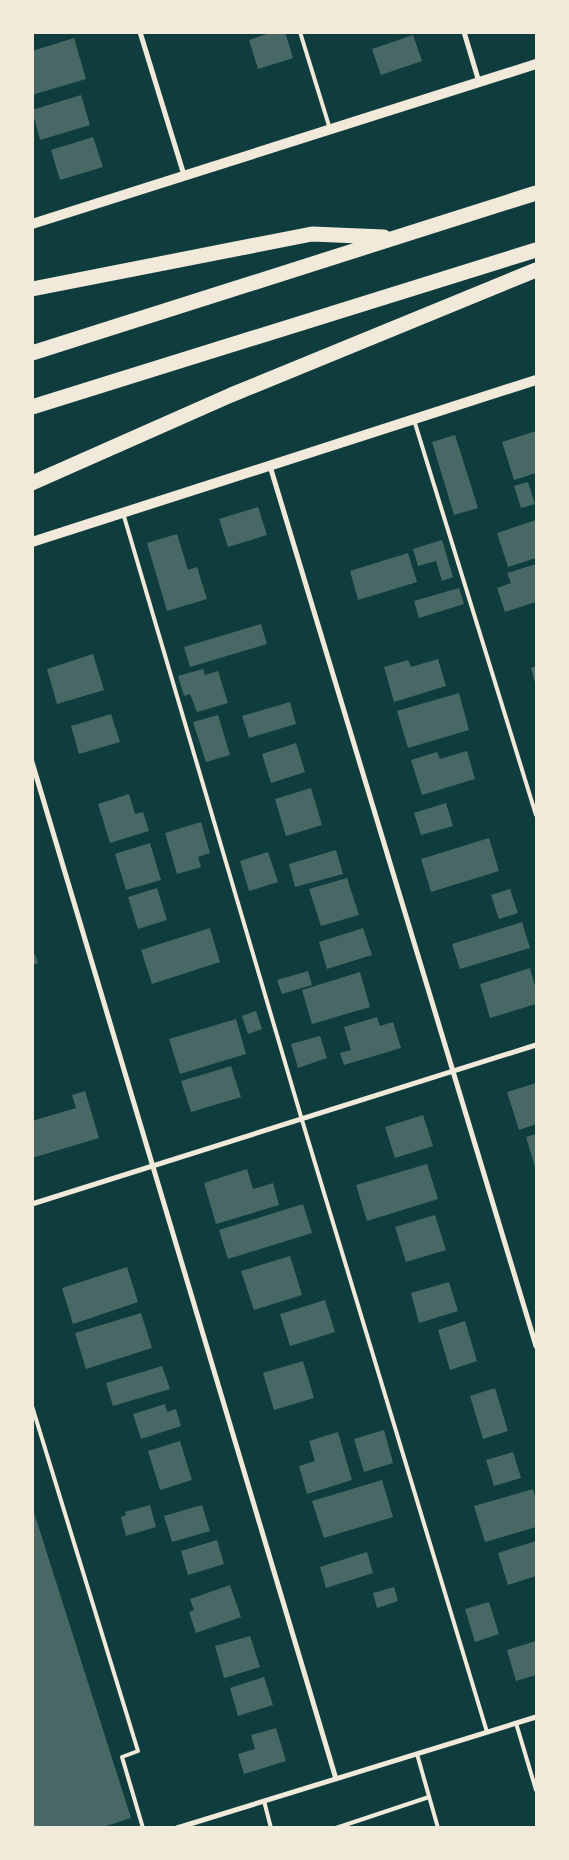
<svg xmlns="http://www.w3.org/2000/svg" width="569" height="1860" font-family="Quicksand,sans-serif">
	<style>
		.building { fill: #486865 }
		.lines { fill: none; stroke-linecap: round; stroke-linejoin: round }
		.service { stroke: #f1e9da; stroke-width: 4 }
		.minor { stroke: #f1e9da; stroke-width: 5 }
		.secondary { stroke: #f1e9da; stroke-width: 10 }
		.motorway { stroke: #f1e9da; stroke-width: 15 }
	</style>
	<rect width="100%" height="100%" fill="#0f3d3e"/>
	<path class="building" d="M273,32H285L293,58L258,69L249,40Z
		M413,35L422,61L381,75L372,49Z
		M74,38L86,79L32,95V51Z
		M81,95L90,125L40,140L32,110Z
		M93,137L103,167L60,180L51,150Z
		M536,431V473L514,480L502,442Z
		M455,435L478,508L454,515L432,442Z
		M528,482L535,504L521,508L514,486Z
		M258,507L267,535L228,547L219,519Z
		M536,520V558L508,567L497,533Z
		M177,534L188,570L197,567L207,599L167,611L147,543Z
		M442,540L453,577L442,581L436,561L418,566L413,549Z
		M408,553L417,582L358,600L350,571Z
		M536,564V602L505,612L497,588L511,583L507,573Z
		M459,588L464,604L419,618L414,601Z
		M261,624L267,644L190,667L184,647Z
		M93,654L104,690L57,704L47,669Z
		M438,659L446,686L394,702L384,667L408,660L411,667Z
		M536,666V686L531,668Z
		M203,669L205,675L218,671L228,703L197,712L190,694L184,696L178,676Z
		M459,693L469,730L408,748L397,711Z
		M290,702L296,724L249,738L242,716Z
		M111,714L120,742L79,754L71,726Z
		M218,715L230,755L206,762L193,722Z
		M296,743L305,772L271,783L262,754Z
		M467,751L475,779L422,795L411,760L437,752L440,759Z
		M311,788L322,825L286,836L275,799Z
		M129,794L135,814L143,812L149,831L110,843L98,804Z
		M446,803L453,826L421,835L414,813Z
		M201,822L210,853L198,857L201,867L177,874L165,833Z
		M489,838L499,871L431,892L421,859Z
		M150,843L161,880L126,890L115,854Z
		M336,850L343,874L295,887L289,864Z
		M268,852L278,882L249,891L240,861Z
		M347,878L359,915L321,926L309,889Z
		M157,888L167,920L138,929L128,897Z
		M510,889L518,913L499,919L491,895Z
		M522,922L530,948L460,969L452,944Z
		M210,928L220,962L152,984L141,950Z
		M363,928L372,955L327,969L319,942Z
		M32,947L38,963L32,965Z
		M530,968L536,990V1004L490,1018L480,984Z
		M308,971L312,985L282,994L277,980Z
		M360,972L370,1007L312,1024L302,990Z
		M256,1011L262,1029L248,1034L242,1016Z
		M377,1017L380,1026L393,1022L401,1048L344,1065L340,1053L351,1050L344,1027Z
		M236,1019L246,1054L180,1074L169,1039Z
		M320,1036L327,1058L298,1068L291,1044Z
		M231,1066L241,1097L191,1112L181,1081Z
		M536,1083V1124L519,1130L507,1092Z
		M85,1091L99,1138L32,1158V1121L76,1108L72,1095Z
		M423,1115L433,1146L395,1158L385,1127Z
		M536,1134V1170L526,1137Z
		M427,1164L438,1199L367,1221L356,1185Z
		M247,1169L253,1189L273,1183L279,1205L216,1224L204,1183Z
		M303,1204L312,1233L228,1259L219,1230Z
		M435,1215L446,1250L406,1262L395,1227Z
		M290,1256L302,1295L254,1310L241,1271Z
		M127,1267L138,1302L73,1324L62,1288Z
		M449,1282L458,1311L419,1323L411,1293Z
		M325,1300L335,1332L290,1346L280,1314Z
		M141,1313L152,1348L86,1369L75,1333Z
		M465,1321L477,1361L450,1370L438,1330Z
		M303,1361L314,1398L274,1410L263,1373Z
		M162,1366L170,1389L113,1406L106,1383Z
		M495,1388L508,1431L483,1439L470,1396Z
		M165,1404L167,1412L176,1409L181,1426L141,1439L133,1414Z
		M384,1430L393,1463L364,1472L354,1439Z
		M338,1432L352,1480L307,1494L299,1466L315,1461L309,1441Z
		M180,1441L192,1480L160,1490L148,1451Z
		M513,1452L521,1478L494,1486L486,1460Z
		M382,1480L393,1517L324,1538L312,1501Z
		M533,1489L536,1501V1527L485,1542L474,1506Z
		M150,1505L156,1527L126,1536L121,1517L126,1515L125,1512Z
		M202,1505L210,1531L172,1542L164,1516Z
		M32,1506L131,1818L100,1828H32Z
		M217,1540L224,1564L188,1575L181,1551Z
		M536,1541V1576L508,1585L498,1553Z
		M367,1552L373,1573L326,1588L320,1567Z
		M230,1585L241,1617L196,1633L189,1612L194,1610L190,1599Z
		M394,1587L398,1601L377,1608L373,1593Z
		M489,1602L499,1634L475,1642L465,1609Z
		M250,1636L260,1667L224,1678L215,1646Z
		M536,1641V1675L516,1681L507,1650Z
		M264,1677L273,1705L238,1716L230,1688Z
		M276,1728L286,1761L244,1774L238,1754L255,1749L251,1735Z"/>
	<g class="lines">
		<path class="service" d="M300,32L330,129
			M414,420L536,815
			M123,513L302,1120L487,1732
			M32,1406L138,1751L122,1757L143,1828
			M516,1723L536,1790
			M417,1754L438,1828
			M264,1801L271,1828
			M336,1828L429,1797"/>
		<path class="minor" d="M140,32L184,175
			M464,32L479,82
			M270,466L536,1346
			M32,762L336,1779
			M32,1204L536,1045
			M177,1828L536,1717"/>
		<path class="secondary" d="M32,224L536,64
			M32,542L536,380"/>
		<path class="motorway" d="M32,289L312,234L384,237
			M32,353L536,193
			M32,407L536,250
			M32,483L231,395L536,270"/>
	</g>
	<rect width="569" height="1860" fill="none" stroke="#f1e9da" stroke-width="68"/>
</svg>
